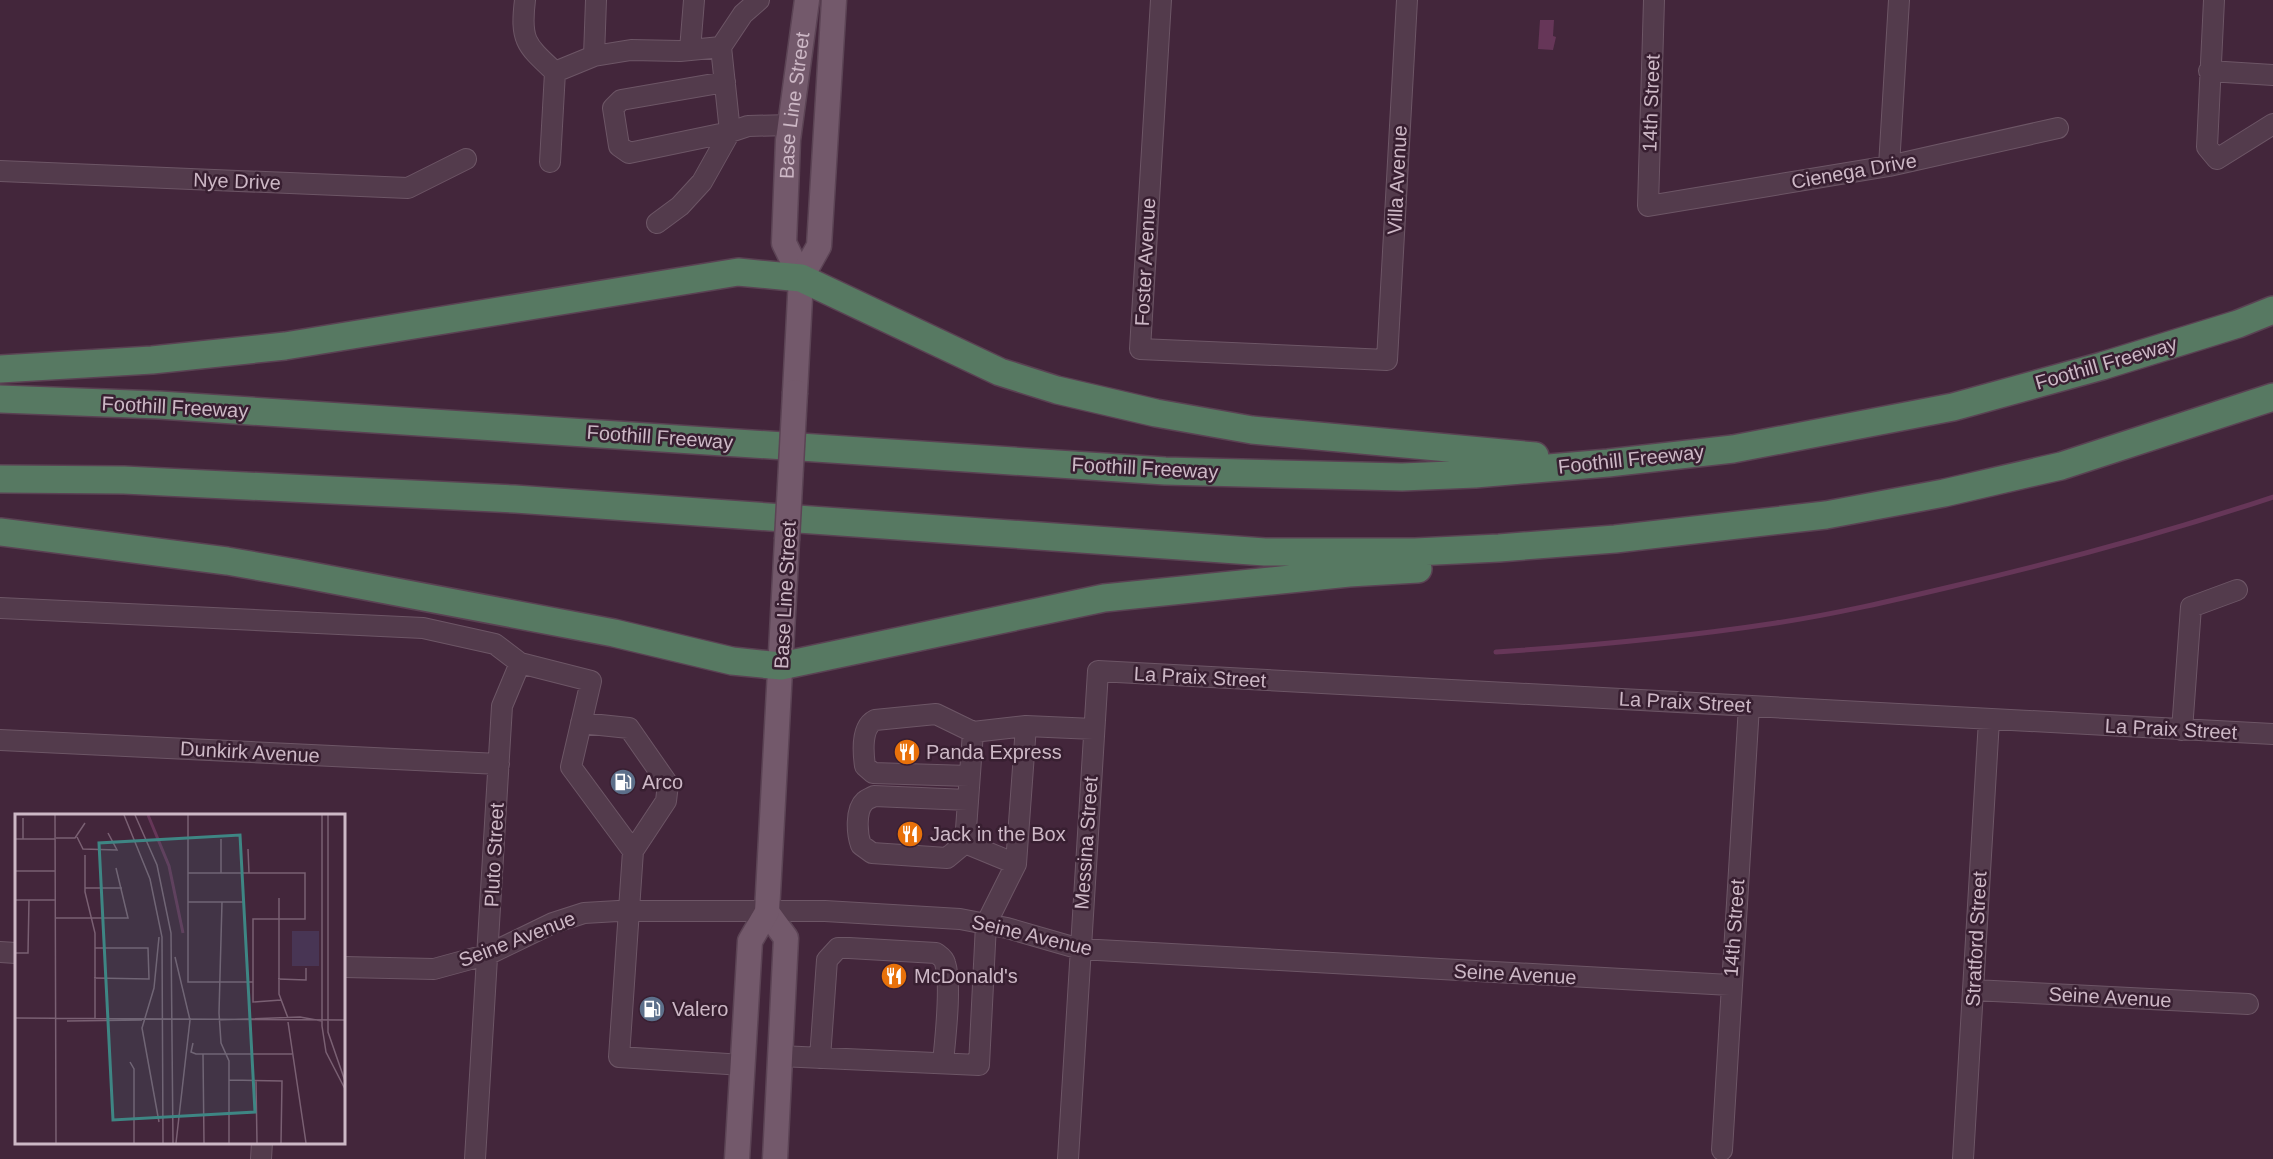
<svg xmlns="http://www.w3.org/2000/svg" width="2273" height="1159" font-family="Arial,sans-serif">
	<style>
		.water { fill: #663658 }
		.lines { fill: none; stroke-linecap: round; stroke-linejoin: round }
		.stream { stroke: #663658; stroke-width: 5 }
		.minor-casing { stroke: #6d5666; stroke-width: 22 }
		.major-casing { stroke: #5c4455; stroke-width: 27 }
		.highway-casing { stroke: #5a4253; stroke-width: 30 }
		.minor { stroke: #533b4c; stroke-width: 20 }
		.major { stroke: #73596b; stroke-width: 24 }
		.highway { stroke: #577962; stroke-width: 27 }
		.major-bridge-casing { stroke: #5c4455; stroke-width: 27; stroke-linecap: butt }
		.major-bridge { stroke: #73596b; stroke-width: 24 }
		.labels { text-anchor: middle; stroke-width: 5; stroke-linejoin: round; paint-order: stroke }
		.street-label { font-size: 20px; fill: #cdb8c6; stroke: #381f31 }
		.poi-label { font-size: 20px; fill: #cdb8c6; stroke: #381f31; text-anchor: start }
		.inset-river { fill: none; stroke: #663658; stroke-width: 3 }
		.inset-road { fill: none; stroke: #7a6073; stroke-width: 1.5 }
		.view { fill: #3e8684; fill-opacity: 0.15; stroke: #3e8684; stroke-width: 3 }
		.inset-edge { fill: none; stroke: #cdb8c6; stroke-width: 3 }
	</style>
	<rect width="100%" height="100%" fill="#43263b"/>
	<path class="water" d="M1540,20H1554L1553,36L1556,37L1553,50L1538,49Z"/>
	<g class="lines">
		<path class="stream" d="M1496,652C1589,646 1684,637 1776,623C1836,614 1895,600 1954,586C2061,561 2168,532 2273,497"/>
		<defs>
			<path id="minor" d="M525,0C520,41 526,45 555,72
				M1161,0L1140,349L1387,360L1407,0
				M1654,0L1648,206L1889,166L2058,128
				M2214,0L2207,147L2217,159L2273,124
				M721,47L730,132L748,126L790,125
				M690,50L694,0
				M594,56L596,0
				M2209,71L2273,75
				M725,82L621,100L613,108L619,146L629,153L730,132
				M550,162L555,72L594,56L631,50L680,51L721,47L743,14L759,0
				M1889,166L1899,0
				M0,171L408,188L466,159
				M657,223L680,206L702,182L730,132
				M0,608L423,628L495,644L520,663
				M581,723L629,728L668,784L666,801L633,851
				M2182,730L2191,607L2237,590
				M0,740L499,764
				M969,776L873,773L865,766C863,752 861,727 875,720L936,714L973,732
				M965,843L947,858L872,853L861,845C857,834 855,810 865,801C867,799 871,798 874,796L968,800
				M1016,864L965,843L973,732L1026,726
				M0,952L16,953
				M344,967L434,969L489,954L553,923L584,913L618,911H825L960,919L1007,928L1080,949L1730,985
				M1973,990L2248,1004
				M779,1056L979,1065L986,924L1016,864L1026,726L1094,729
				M820,1058L827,960L838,948H849L936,953C940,956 944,958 945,963C952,984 945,1040 943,1063
				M1722,1150L1749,706
				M261,1159L262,1142
				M475,1159L502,706L520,663L591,681L571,767L633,851L619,1057L743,1065
				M1068,1159L1098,671L2273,734
				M1963,1159L1989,720"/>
			<g id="major">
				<path id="s1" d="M801,278L784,243L788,140L807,0"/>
				<path d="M795,392L801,278L819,246L834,0"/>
				<path d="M767,912L786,938L775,1159"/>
				<path d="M737,1159L750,941L767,912L787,540"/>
			</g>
			<path id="highway" d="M0,369L152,360L285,346L738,272L801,278L1000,372L1057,390L1156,413L1252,430L1535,456
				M0,399L159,405L1165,471L1402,477L1475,474L1608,463L1733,449L1953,407L2102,366L2238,324L2273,310
				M0,479L124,480L515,499L1265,552H1415L1499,548L1615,539L1826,515L1944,493L2061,466L2273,397
				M0,532L227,561L296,573L614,633L732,661L781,666L1104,598L1349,573L1418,569"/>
		</defs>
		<use href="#minor" class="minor-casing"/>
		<use href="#major" class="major-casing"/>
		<use href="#highway" class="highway-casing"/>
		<use href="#minor" class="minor"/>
		<use href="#major" class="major"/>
		<use href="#highway" class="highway"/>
		<defs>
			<path id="major-bridge" d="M787,540L795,392"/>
		</defs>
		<use href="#major-bridge" class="major-bridge-casing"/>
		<use href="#major-bridge" class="major-bridge"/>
	</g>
	<defs>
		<symbol id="restaurant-disc" viewBox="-11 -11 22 22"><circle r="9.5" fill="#e8710a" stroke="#381f31"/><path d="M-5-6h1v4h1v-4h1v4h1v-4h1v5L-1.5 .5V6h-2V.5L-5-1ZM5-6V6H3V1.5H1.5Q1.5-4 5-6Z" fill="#fff"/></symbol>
		<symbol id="fuel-disc" viewBox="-11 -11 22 22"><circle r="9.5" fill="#5c6f8a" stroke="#381f31"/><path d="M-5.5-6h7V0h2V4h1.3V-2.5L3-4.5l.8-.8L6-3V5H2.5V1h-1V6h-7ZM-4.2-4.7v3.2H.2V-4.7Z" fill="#fff"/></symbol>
	</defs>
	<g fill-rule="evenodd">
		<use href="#restaurant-disc" x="892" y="737" width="30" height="30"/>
		<use href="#fuel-disc" x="608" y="767" width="30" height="30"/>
		<use href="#restaurant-disc" x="895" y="819" width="30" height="30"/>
		<use href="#restaurant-disc" x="879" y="961" width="30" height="30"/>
		<use href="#fuel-disc" x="637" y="994" width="30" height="30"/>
	</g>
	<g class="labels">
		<g class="street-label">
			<text transform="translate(1651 103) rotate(-88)" y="7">14th Street</text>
			<text dy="7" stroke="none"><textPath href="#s1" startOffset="177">Base Line Street</textPath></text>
			<text transform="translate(1854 171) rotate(-10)" y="7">Cienega Drive</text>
			<text transform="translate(1397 180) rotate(-87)" y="7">Villa Avenue</text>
			<text transform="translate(237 181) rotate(2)" y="7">Nye Drive</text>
			<text transform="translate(1145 262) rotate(-87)" y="7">Foster Avenue</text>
			<text transform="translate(2106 363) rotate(-16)" y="7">Foothill Freeway</text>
			<text transform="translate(175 407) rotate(3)" y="7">Foothill Freeway</text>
			<text transform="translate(660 437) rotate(4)" y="7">Foothill Freeway</text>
			<text transform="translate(1631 459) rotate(-6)" y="7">Foothill Freeway</text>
			<text transform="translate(1145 468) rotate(3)" y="7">Foothill Freeway</text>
			<text transform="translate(785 595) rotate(-87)" y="7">Base Line Street</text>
			<text transform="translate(1200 677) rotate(3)" y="7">La Praix Street</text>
			<text transform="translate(1685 702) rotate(3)" y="7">La Praix Street</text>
			<text transform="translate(2171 729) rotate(3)" y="7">La Praix Street</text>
			<text transform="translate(250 752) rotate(3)" y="7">Dunkirk Avenue</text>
			<text transform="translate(1086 843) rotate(-86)" y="7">Messina Street</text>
			<text transform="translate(494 855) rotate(-87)" y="7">Pluto Street</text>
			<text transform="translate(1734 928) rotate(-86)" y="7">14th Street</text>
			<text transform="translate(1032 935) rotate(13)" y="7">Seine Avenue</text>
			<text transform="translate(517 939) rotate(-21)" y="7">Seine Avenue</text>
			<text transform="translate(1976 939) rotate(-87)" y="7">Stratford Street</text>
			<text transform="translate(1515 974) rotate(3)" y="7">Seine Avenue</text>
			<text transform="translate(2110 997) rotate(3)" y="7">Seine Avenue</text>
		</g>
		<g class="poi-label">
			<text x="926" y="759">Panda Express</text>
			<text x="642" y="789">Arco</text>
			<text x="930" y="841">Jack in the Box</text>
			<text x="914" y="983">McDonald's</text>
			<text x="672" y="1016">Valero</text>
		</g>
	</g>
	<g transform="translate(15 814)">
		<rect width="330" height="330" fill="#43263b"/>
		<path d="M277,117H304V152H277Z" fill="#483554"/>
		<path class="inset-river" d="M133,1L154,52L168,119"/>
		<path class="inset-road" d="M40,1L41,329M109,1L135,65L147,123L148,329M120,1L142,51L156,119L158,329M173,1V168H238M307,1V212L311,238L330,275M313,1V218L330,267M8,4V25M62,23L68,35L102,36L93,19M41,24H60L70,9M0,25H40M206,25V59M233,35L234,59M70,41V78L80,119V204M0,57H40M173,59H290V105H238V188L266,186M70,74H107M264,84V180L273,204M0,86H40M173,88H228M207,88L204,199L206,229L214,247V329M40,104H113L101,54M0,139H13L14,86M160,143L175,206L161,329M79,164L134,165L133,134H80M263,165L291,166V154M0,204L330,206M205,206L285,203L307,207M52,207L127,206M273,208L291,329M178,229L176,238L181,240H277M188,240L189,329M115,248L119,255V329M214,266L267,267L266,329M241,267L242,329M144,308L127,214L139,174L144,123"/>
		<path class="view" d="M225,21L240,298L98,306L84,29Z"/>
		<rect width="330" height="330" class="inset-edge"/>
	</g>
</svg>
